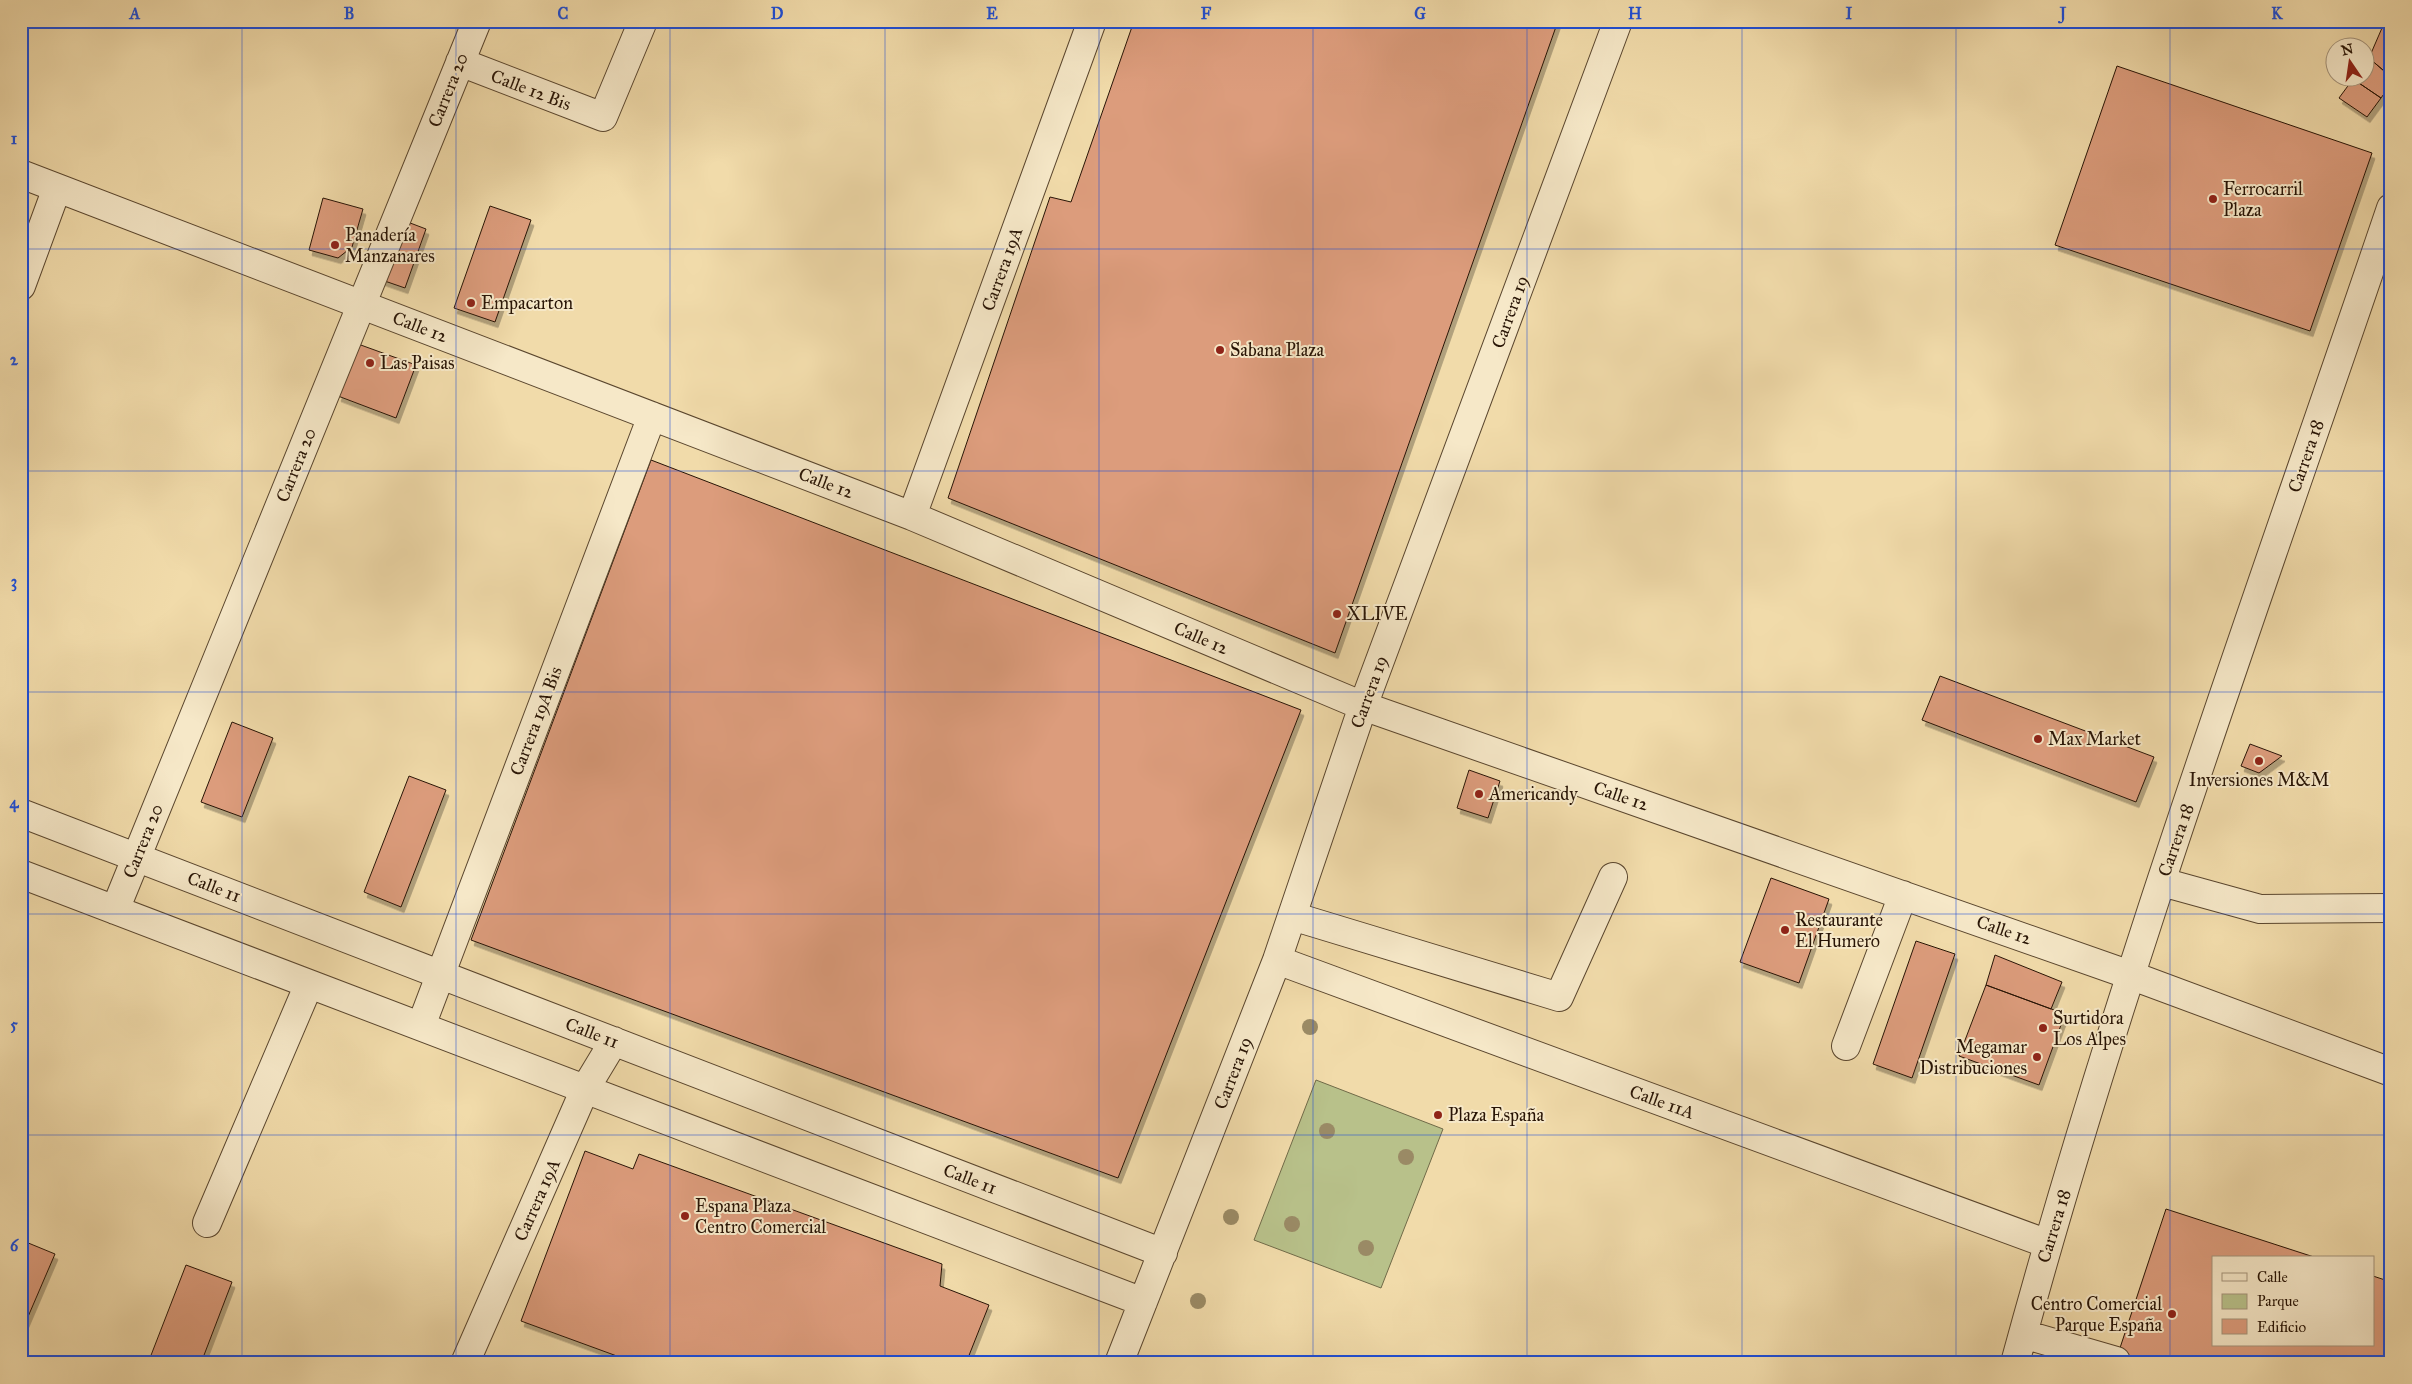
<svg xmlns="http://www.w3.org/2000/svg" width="2412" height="1384" font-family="'IM FELL Great Primer',serif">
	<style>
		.green { fill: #b8c18a; stroke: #706a48 }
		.building { fill: #dc9c7c; stroke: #281405; filter: url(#shadow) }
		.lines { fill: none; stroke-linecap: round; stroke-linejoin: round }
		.minor-casing { stroke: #5a462e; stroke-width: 30 }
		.minor { stroke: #f6e8c8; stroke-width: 28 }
		.tree { fill: #9a8a65 }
		.grid { fill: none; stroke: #1d4ed8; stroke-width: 1; stroke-opacity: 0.55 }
		.poi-dot { fill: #8f2418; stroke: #f6e8c8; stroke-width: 2 }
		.labels { text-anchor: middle; stroke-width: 4; stroke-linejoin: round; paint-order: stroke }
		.street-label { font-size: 18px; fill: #281405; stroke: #f6e8c8 }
		.poi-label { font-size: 18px; fill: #281405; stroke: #f6e8c8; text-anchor: start }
		.neatline { fill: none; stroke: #1d4ed8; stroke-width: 2 }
		.grid-label { font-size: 16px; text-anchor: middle; font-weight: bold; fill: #1d4ed8 }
	</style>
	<defs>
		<filter id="shadow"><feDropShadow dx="3" dy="5.5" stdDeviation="0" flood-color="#0004"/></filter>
	</defs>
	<rect width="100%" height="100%" fill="#f1dbaa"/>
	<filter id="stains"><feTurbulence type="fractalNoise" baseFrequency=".004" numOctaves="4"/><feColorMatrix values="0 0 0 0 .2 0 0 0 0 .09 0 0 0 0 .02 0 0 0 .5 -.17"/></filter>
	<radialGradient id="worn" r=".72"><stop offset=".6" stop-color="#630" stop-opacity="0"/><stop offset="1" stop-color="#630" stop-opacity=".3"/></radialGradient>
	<path class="green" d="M1316,1080L1443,1129L1381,1288L1254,1240Z"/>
	<path class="building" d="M1134,21H1558L1335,653L948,498L1050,197L1071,202Z
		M2385,21H2391V77L2369,58Z
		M2369,58L2391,77V84L2381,98L2353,79L2364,78V63Z
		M2117,66L2372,153L2310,331L2055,245Z
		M2353,79L2381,98L2367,117L2339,98Z
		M323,198L363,209L352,247L338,258L309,250Z
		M490,206L531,220L495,322L454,308Z
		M397,218L426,229L405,288L376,278Z
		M358,344L416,365L396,418L338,396Z
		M651,460L1301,710L1118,1178L471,940Z
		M1940,676L2154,757L2136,802L1922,720Z
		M232,722L273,738L242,817L201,802Z
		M2250,744L2282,756L2259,773L2241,766Z
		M1469,770L1500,781L1488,818L1457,808Z
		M409,776L446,790L401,907L364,892Z
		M1771,878L1829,899L1799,983L1740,962Z
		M1916,941L1955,954L1912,1078L1873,1064Z
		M1995,955L2062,982L2051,1009L1986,985Z
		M1986,985L2065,1014L2039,1085L1959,1056Z
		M585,1151L633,1169L639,1154L942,1264L940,1286L989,1305L966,1363H636L521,1321Z
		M2166,1209L2317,1258H2213V1345H2373V1276L2391,1282V1363H2115Z
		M21,1240L55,1254L21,1333Z
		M186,1265L232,1282L201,1363H148Z"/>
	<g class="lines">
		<defs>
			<path id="minor" d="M460,62L603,117L643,21
				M21,174L912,516L1363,706L2130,975L2391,1072
				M21,286L57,188
				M912,516L1092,21
				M21,813L1163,1253
				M21,874L1143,1302
				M2162,882L2260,909L2391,908
				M115,910L477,21
				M1292,916L1559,997L1613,877
				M1277,960L2048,1244
				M421,1026L652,416
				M1846,1046L1903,895
				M207,1223L309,984
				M2023,1334L2116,1361
				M465,1363L585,1089L614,1041
				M1119,1363L1277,960L1363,706L1618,21
				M2015,1363C2121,972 2261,591 2391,208"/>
		</defs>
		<use href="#minor" class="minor-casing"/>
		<use href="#minor" class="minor"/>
	</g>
	<g class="tree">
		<circle cx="1310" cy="1027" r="8"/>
		<circle cx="1327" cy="1131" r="8"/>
		<circle cx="1406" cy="1157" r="8"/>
		<circle cx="1231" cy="1217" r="8"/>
		<circle cx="1292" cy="1224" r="8"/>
		<circle cx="1366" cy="1248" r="8"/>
		<circle cx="1198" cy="1301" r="8"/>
	</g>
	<path class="grid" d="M242,21V1363M456,21V1363M670,21V1363M885,21V1363M1099,21V1363M1313,21V1363M1527,21V1363M1742,21V1363M1956,21V1363M2170,21V1363M21,249H2391M21,471H2391M21,692H2391M21,914H2391M21,1135H2391"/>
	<g class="poi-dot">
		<circle cx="2213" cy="199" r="5"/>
		<circle cx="335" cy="245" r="5"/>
		<circle cx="471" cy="303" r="5"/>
		<circle cx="1220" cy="350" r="5"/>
		<circle cx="370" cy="363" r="5"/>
		<circle cx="1337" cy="614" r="5"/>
		<circle cx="2038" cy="739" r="5"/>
		<circle cx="2259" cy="761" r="5"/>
		<circle cx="1479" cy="794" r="5"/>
		<circle cx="1785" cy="930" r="5"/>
		<circle cx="2043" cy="1028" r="5"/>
		<circle cx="2037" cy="1057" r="5"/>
		<circle cx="1438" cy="1115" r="5"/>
		<circle cx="685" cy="1216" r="5"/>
		<circle cx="2172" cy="1314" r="5"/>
	</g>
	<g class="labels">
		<g class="street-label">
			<text transform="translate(448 90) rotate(-68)" y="6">Carrera 20</text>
			<text transform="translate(531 90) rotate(21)" y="6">Calle 12 Bis</text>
			<text transform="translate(1002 269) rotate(-70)" y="6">Carrera 19A</text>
			<text transform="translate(1510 312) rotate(-70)" y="6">Carrera 19</text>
			<text transform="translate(420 327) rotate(21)" y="6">Calle 12</text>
			<text transform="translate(2306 456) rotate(-71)" y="6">Carrera 18</text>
			<text transform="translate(296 465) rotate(-68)" y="6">Carrera 20</text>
			<text transform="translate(826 483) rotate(21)" y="6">Calle 12</text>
			<text transform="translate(1201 638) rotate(23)" y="6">Calle 12</text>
			<text transform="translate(1369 692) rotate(-70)" y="6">Carrera 19</text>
			<text transform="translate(536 721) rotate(-69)" y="6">Carrera 19A Bis</text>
			<text transform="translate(1621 796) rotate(19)" y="6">Calle 12</text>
			<text transform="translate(2176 840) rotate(-71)" y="6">Carrera 18</text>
			<text transform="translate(143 841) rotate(-68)" y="6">Carrera 20</text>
			<text transform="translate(214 887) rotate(21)" y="6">Calle 11</text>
			<text transform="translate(2004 930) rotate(19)" y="6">Calle 12</text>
			<text transform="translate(592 1033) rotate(21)" y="6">Calle 11</text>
			<text transform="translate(1233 1073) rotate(-69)" y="6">Carrera 19</text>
			<text transform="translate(1662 1102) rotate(20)" y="6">Calle 11A</text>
			<text transform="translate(970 1179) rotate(21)" y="6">Calle 11</text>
			<text transform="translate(537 1200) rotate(-66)" y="6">Carrera 19A</text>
			<text transform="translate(2054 1226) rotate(-73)" y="6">Carrera 18</text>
		</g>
		<g class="poi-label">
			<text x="2223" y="195">Ferrocarril<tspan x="2223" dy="21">Plaza</tspan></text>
			<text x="345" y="241">Panadería<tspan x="345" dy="21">Manzanares</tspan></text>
			<text x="481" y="309">Empacarton</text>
			<text x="1230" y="356">Sabana Plaza</text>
			<text x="380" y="369">Las Paisas</text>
			<text x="1347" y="620">XLIVE</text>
			<text x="2048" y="745">Max Market</text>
			<text x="2259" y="786" text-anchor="middle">Inversiones M&amp;M</text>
			<text x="1489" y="800">Americandy</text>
			<text x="1795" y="926">Restaurante<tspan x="1795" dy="21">El Humero</tspan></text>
			<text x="2053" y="1024">Surtidora<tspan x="2053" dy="21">Los Alpes</tspan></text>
			<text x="2027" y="1053" text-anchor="end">Megamar<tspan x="2027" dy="21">Distribuciones</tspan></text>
			<text x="1448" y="1121">Plaza España</text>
			<text x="695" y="1212">Espana Plaza<tspan x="695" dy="21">Centro Comercial</tspan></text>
			<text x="2162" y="1310" text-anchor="end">Centro Comercial<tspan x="2162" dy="21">Parque España</tspan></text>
		</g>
	</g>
	<rect width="2412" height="1384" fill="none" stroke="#f1dbaa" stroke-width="55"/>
	<rect x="2212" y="1256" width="162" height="90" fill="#f6e8c8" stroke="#a4937a"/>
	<rect x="2222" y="1273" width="25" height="8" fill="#f6e8c8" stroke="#a4937a"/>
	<text x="2257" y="1282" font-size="15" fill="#281405">Calle</text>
	<rect x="2222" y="1294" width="25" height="15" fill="#b8c18a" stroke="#a4937a"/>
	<text x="2257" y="1306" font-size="15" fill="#281405">Parque</text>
	<rect x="2222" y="1319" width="25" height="15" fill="#dc9c7c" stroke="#a4937a"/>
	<text x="2257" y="1332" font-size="15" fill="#281405">Edificio</text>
	<g transform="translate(2350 62) rotate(347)"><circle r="24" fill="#f6e8c8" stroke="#a4937a"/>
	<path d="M0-4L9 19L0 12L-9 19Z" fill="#8f2418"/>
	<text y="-8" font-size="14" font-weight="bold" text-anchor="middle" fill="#281405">N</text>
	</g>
	<rect x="28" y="28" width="2356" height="1328" class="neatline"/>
	<g class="grid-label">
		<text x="135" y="19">A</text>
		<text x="349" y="19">B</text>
		<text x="563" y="19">C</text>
		<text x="777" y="19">D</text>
		<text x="992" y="19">E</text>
		<text x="1206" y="19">F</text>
		<text x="1420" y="19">G</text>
		<text x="1635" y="19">H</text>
		<text x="1849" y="19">I</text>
		<text x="2063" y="19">J</text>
		<text x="2277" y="19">K</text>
		<text x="14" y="144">1</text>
		<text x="14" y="365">2</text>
		<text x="14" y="587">3</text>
		<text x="14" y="808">4</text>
		<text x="14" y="1030">5</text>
		<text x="14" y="1251">6</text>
	</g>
	<rect width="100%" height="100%" filter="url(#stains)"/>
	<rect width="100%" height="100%" fill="url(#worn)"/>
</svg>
